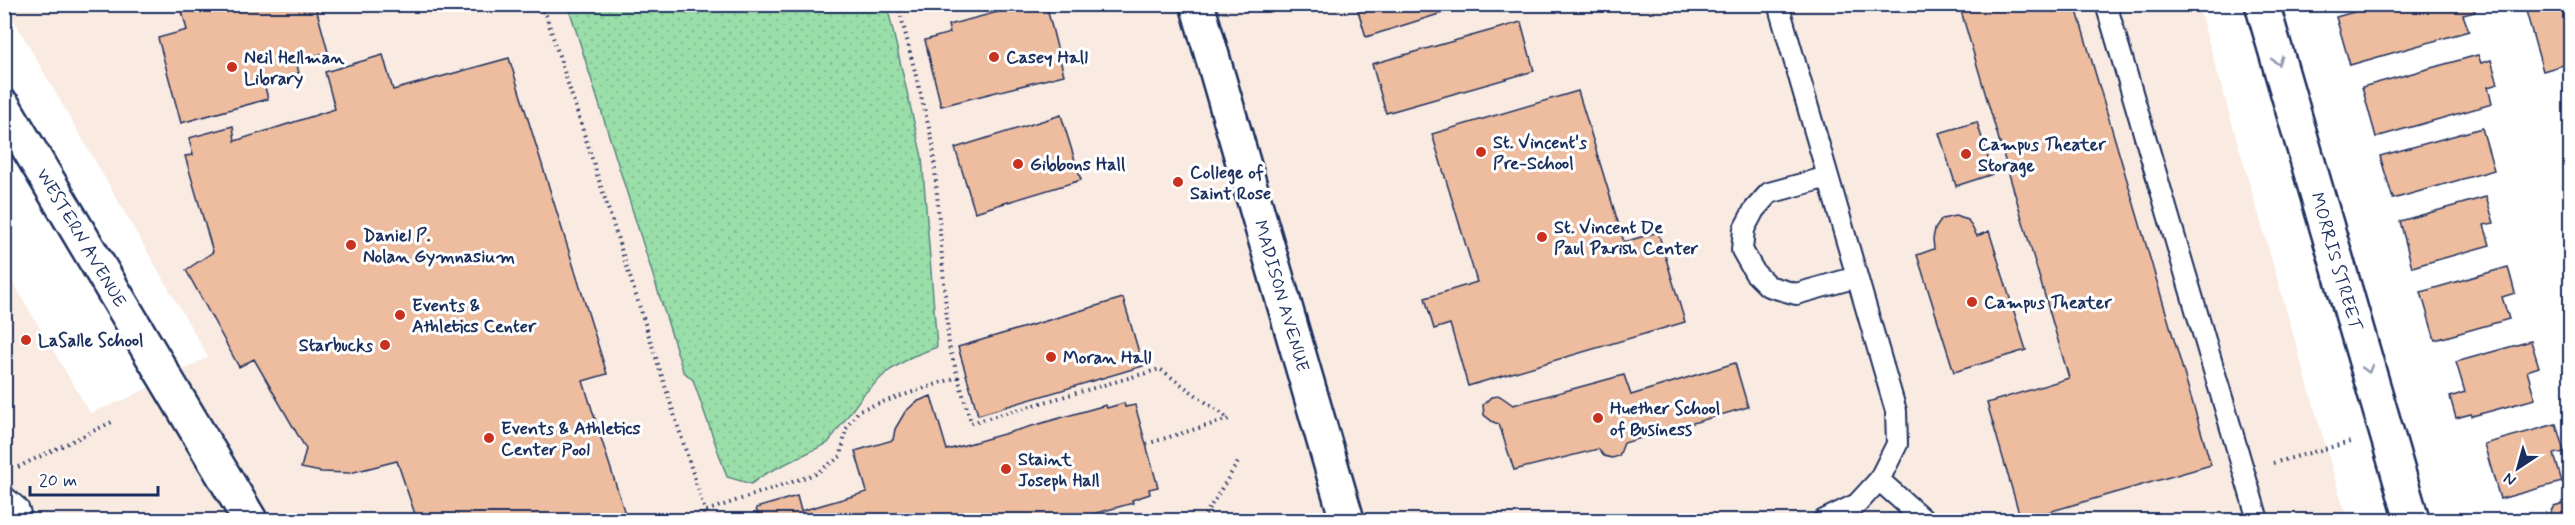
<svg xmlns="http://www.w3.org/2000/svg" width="2575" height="525" font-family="Mynerve,sans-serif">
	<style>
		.built { fill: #faebe2 }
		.grass { fill: url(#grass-dots); stroke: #5a8684; stroke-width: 1.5 }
		.building { fill: #eebd9f; stroke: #1b2f5e; stroke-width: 1.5 }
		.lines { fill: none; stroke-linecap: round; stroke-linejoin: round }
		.service-casing { stroke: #1b2f5e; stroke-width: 24 }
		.minor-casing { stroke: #1b2f5e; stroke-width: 38 }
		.tertiary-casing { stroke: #1b2f5e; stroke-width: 38 }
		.primary-casing { stroke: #1b2f5e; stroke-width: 38 }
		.path { stroke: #1b2f5e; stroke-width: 4; stroke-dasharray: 1.5 4.5; stroke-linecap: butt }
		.service { stroke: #fff; stroke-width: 20 }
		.minor { stroke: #fff; stroke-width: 33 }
		.tertiary { stroke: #fff; stroke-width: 33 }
		.primary { stroke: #fff; stroke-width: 33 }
		.oneway { stroke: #8d97ae }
		.poi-dot { fill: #c8321e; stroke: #fff; stroke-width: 2 }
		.labels { text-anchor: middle; stroke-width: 6; stroke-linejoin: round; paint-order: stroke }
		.poi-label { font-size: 18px; font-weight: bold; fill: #1b2f5e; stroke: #fff; text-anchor: start }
		.street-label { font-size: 18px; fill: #1b2f5e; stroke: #fff }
	</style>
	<defs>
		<pattern id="grass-dots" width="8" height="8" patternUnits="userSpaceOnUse" patternTransform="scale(1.5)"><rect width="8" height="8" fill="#9adea9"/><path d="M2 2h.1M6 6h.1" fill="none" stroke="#84bf94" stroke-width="1.8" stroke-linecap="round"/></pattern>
	</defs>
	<rect width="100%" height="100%" fill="#fff"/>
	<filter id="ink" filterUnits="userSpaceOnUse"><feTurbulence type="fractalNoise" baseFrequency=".0167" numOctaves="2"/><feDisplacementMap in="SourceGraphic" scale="12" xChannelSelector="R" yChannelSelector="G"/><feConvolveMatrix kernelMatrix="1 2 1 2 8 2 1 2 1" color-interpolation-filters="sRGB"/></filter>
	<g filter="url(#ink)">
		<path class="built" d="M5,5H2198L2347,520H5L4,267L90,413L126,399L208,357Z"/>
		<path class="grass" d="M568,5H887L922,157L937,347L911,357L887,372L863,395L828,443L765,474L751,484L727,477L693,380L683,371Z"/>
		<path class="building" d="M180,4H315L328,52L296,61L299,73L264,83L268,99L181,123L158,38L187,30Z
			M1029,4H1046L1064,75L941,106L925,40L950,33L948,25Z
			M1356,4H1471L1366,37Z
			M1959,4H2075L2211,465L2021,520L1987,403L2069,378Z
			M2382,4H2473L2475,12L2463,15L2469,31L2350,65L2336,17Z
			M2524,4H2566L2567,9L2570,8V63L2543,71Z
			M1521,22L1534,71L1386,113L1372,64Z
			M383,55L393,90L509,58L607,374L583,381L627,520H417L397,461L350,473L321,472L301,468L306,449L254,359L239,367L186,270L213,252L185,156L193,155L189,138L233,126L235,141L335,109L325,72Z
			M2478,55L2481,63L2491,60L2498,84L2488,87L2492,104L2376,137L2362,87Z
			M1578,91L1624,242L1658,232L1685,322L1468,386L1450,324L1434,329L1425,298L1477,282L1432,134Z
			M1061,115L1081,180L975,212L955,148Z
			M1977,122L1993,174L1956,186L1939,133Z
			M2482,128L2494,170L2393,199L2380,156Z
			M2486,197L2494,223L2484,225L2490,245L2412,267L2400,221Z
			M1955,216L1968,220L1977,236L1989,231L2026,350L1954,372L1917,255L1934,249L1933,239L1935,229L1942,219Z
			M2508,267L2515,293L2502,297L2509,319L2435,340L2421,292Z
			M1123,298L1143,366L978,415L958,347Z
			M2570,310V336L2564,312Z
			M2531,341L2539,367L2527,371L2535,399L2472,416L2471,414L2456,418L2450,397L2465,392L2456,362Z
			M1735,363L1748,407L1624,443L1619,456L1612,458L1604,456L1598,449L1514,470L1499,424L1493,422L1484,415L1483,405L1491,397L1500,396L1513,405L1624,375L1631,395Z
			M931,396L947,450L1106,405L1107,408L1124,403L1125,407L1135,405L1158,487L1149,489L1150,494L1132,500L1133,503L1071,520H759L756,508L797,496L801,511L867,492L855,451L893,440L895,429L905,412L916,402Z
			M2556,424L2564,452L2554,454L2562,482L2500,499L2484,444Z
			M2570,501V520H2532L2548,516L2554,506Z"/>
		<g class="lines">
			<defs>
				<path id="service" d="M1778,4L1896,411L1897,444L1879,480L1857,504L1824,520
					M2106,4L2258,520
					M1828,177L1769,193L1754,210L1744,229L1742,250L1755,273L1768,286L1796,294L1857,277
					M1879,480L1924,520
					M4,496L18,508L22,520"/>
				<g id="minor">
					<path id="s1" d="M2262,4L2412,520"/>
				</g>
				<g id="tertiary">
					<path id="s2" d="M4,107L250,520"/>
				</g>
				<g id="primary">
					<path id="s3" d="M1197,4L1347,520"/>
				</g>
			</defs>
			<use href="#service" class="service-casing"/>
			<use href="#minor" class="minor-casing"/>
			<use href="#tertiary" class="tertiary-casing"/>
			<use href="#primary" class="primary-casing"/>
			<path class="path" d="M519,4L545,12L708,520
				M958,377L971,423L1160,369L1229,419L1146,444
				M2273,463L2350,442
				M18,467L112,422
				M701,520L703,512L815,474L841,456L846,429L859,410L958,377L949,346L933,144L898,4
				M1202,520L1240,459"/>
			<use href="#service" class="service"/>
			<use href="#minor" class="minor"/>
			<use href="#tertiary" class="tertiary"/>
			<use href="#primary" class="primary"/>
		</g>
		<defs><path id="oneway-chevron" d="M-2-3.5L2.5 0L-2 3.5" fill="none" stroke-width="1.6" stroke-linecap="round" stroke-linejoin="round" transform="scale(1.5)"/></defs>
		<g class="oneway">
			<use href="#oneway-chevron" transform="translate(2278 61) rotate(74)"/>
			<use href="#oneway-chevron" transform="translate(2368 369) rotate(74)"/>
		</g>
	</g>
	<g class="poi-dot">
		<circle cx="994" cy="57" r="6"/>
		<circle cx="232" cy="67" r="6"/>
		<circle cx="1481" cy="152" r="6"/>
		<circle cx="1966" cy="154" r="6"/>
		<circle cx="1018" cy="164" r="6"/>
		<circle cx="1178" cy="182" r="6"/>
		<circle cx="1542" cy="237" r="6"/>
		<circle cx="351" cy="245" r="6"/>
		<circle cx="1972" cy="302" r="6"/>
		<circle cx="400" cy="315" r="6"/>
		<circle cx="26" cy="340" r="6"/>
		<circle cx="385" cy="345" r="6"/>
		<circle cx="1051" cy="357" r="6"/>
		<circle cx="1598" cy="418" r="6"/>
		<circle cx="489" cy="438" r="6"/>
		<circle cx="1006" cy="469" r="6"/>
	</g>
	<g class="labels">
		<g class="poi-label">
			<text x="244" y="63">Neil Hellman<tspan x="244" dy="21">Library</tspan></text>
			<text x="1006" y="63">Casey Hall</text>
			<text x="1493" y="148">St. Vincent's<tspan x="1493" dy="21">Pre-School</tspan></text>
			<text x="1978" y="150">Campus Theater<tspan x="1978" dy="21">Storage</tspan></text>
			<text x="1030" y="170">Gibbons Hall</text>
			<text x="1190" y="178">College of<tspan x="1190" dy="21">Saint Rose</tspan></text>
			<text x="1554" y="233">St. Vincent De<tspan x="1554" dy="21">Paul Parish Center</tspan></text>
			<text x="363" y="241">Daniel P.<tspan x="363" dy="21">Nolan Gymnasium</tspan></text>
			<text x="1984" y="308">Campus Theater</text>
			<text x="412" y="311">Events &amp;<tspan x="412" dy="21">Athletics Center</tspan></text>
			<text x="38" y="346">LaSalle School</text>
			<text x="373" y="351" text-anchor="end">Starbucks</text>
			<text x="1063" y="363">Moran Hall</text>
			<text x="1610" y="414">Huether School<tspan x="1610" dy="21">of Business</tspan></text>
			<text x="501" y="434">Events &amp; Athletics<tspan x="501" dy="21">Center Pool</tspan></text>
			<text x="1018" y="465">Staint<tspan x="1018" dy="21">Joseph Hall</tspan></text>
		</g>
		<g class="street-label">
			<text dy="6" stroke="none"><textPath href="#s2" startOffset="152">WESTERN AVENUE</textPath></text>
			<text dy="6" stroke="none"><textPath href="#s1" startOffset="268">MORRIS STREET</textPath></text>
			<text dy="6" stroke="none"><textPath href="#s3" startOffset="304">MADISON AVENUE</textPath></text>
		</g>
	</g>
	<rect width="2575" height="525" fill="none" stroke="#fff" stroke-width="24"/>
	<rect x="12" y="12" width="2551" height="501" fill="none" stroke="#1b2f5e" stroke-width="2" filter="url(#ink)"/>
	<g transform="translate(2518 468) rotate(216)" stroke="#ffffff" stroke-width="4.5" paint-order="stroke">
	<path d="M0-4.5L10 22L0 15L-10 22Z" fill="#1b2f5e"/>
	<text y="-9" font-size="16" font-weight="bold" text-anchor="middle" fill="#1b2f5e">N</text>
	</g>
	<path d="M30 486v9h128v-9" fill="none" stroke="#1b2f5e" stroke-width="3"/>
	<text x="39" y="486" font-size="18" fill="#1b2f5e" stroke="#ffffff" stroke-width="4.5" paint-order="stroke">20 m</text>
</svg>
